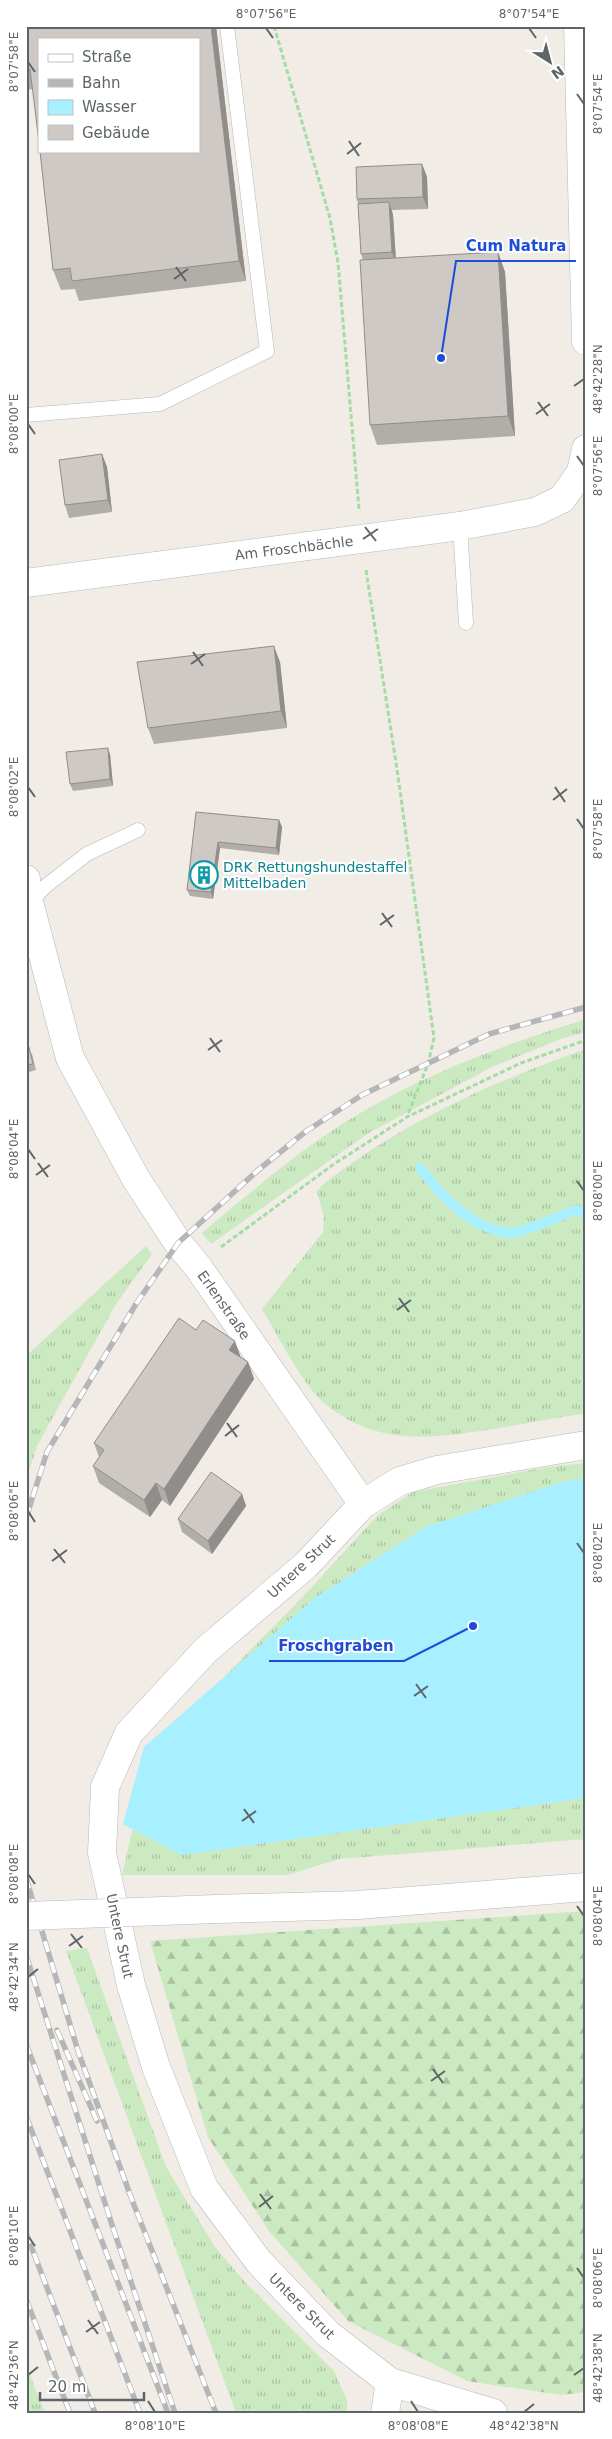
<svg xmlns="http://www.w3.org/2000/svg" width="612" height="2439" font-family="'DejaVu Sans',sans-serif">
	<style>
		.grass { fill: url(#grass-tufts) }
		.forest { fill: url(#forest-firs) }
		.water { fill: #a8efff }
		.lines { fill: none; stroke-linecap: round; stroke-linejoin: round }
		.stream { stroke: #a8efff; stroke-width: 10 }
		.service-casing { stroke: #b4b9bc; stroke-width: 15 }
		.minor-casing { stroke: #b4b9bc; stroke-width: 29 }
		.secondary-casing { stroke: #b4bbbf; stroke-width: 29 }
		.path { stroke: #a3dda3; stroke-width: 3; stroke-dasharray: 5 2.5; stroke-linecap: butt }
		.service { stroke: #fff; stroke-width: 14 }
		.minor { stroke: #fff; stroke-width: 28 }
		.secondary { stroke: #fff; stroke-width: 28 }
		.rail-casing { stroke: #b5b6b7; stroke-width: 5.5 }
		.rail { stroke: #fff; stroke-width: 4; stroke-dasharray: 11; stroke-linecap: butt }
		.secondary-bridge-casing { stroke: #b4bbbf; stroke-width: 29; stroke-linecap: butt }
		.secondary-bridge { stroke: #fff; stroke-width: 28 }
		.wall { fill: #b1ada9 }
		.shaded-wall { fill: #908d8a }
		.building { fill: #cec9c5; stroke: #908d8a }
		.ticks { fill: none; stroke: #5d6568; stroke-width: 2 }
		.labels { text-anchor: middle; stroke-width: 4; stroke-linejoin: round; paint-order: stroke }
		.street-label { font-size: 14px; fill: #5d6568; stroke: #fff }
		.culture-label { font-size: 14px; fill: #0d838f; stroke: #fff; text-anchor: start }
		.leader { fill: none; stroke: #1d4ed8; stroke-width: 2 }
		.callout-dot { fill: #1d4ed8; stroke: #fff; stroke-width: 2 }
		.callout-label { font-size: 15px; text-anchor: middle; font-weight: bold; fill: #1d4ed8; stroke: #fff; stroke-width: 4; stroke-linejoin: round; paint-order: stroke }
		.neatline { fill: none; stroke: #5d6568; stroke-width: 2 }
		.ticks-label { font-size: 12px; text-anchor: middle; fill: #5d6568 }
	</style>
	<defs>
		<pattern id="grass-tufts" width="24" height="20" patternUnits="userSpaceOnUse" patternTransform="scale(1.25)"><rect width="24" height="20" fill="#cceac1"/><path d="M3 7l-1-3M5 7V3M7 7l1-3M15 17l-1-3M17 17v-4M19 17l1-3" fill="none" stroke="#a9c1a1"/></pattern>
		<pattern id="forest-firs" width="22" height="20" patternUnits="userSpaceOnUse" patternTransform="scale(1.25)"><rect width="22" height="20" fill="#cceac1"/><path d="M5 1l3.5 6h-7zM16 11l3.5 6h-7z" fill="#a9c1a1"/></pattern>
	</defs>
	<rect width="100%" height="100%" fill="#f1ece6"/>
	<path class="grass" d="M586,1019V1032L561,1039L492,1067L367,1134L211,1244L202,1233C252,1191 302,1147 359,1114C430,1071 507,1044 586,1019Z
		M586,1049V1413C557,1418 528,1423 499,1428C436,1438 379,1448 325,1404C304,1387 277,1334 262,1309L323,1232L324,1218L317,1191C331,1176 348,1166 365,1154C433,1109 509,1076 586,1049Z
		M146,1246L152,1254L116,1304L38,1444L26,1479V1356Z
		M586,1463V1839L339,1859L288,1875H122L150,1753L310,1589L378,1515L413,1492L547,1467Z
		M87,1948L166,2167L215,2247L244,2281L334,2371L347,2400V2413H236L66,1951Z
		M26,2365L45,2413H26Z"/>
	<path class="forest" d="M586,1911V2392L561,2395L467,2381L348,2321L269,2231L208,2137L150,1941Z"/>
	<path class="water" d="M586,1478V1798L182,1855L123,1824L144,1747L316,1597L426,1527L565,1481Z"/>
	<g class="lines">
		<path class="stream" d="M420,1168C442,1196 470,1228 509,1233C519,1234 563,1215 575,1210L586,1214"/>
		<defs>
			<path id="service" d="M26,415L160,404L267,351L227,26
				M460,526L466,623
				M29,902L47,885L87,854L138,830"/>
			<path id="minor" d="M578,26L586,341
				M26,583L460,526L535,512L562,499L581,472L586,449
				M26,879L29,902L70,1058L136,1179L178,1243L198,1267L363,1504
				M385,2413L390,2382
				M493,2413L390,2382L328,2334L259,2262L204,2188L156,2067L131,1985L102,1853L105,1787L129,1733L206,1650L306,1565L363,1504L400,1481L437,1470L586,1445"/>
			<path id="secondary" d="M216,1909L358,1905L586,1887"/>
		</defs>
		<use href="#service" class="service-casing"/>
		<use href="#minor" class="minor-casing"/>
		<use href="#secondary" class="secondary-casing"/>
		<path class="path" d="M274,26L330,218L338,263L359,509
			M366,570L397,769L434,1038L428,1064L407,1117
			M221,1247L334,1164L407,1117L521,1063L586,1040"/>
		<use href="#service" class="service"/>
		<use href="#minor" class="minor"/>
		<use href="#secondary" class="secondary"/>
		<defs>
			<path id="rail" d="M26,1518L47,1452L136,1304L178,1243L257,1171L305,1132L362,1095L489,1034L586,1007
				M26,1878L78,2051L132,2200L216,2413
				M26,1955L112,2225L175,2413
				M57,2030L97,2121
				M26,2044L168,2413
				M26,2116L140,2413
				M26,2233L95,2413
				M26,2299L70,2413"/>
		</defs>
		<use href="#rail" class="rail-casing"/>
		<use href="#rail" class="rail"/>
		<defs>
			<path id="secondary-bridge" d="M26,1916L216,1909"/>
		</defs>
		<use href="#secondary-bridge" class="secondary-bridge-casing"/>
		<use href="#secondary-bridge" class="secondary-bridge"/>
	</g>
	<path class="wall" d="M26,26H216L246,281L79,301L75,289L61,290L53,270L33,89L26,90Z
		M422,164L427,177L428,209L392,210L393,215L396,258L498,252L505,272L515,436L377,445L370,425L363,260L361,254L358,204L357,199Z
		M102,454L107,467L112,512L69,518L65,505Z
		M280,662L287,728L154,744L148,728Z
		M110,754L113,786L73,791L70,784Z
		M196,812L279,820L282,827L279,855L220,848L213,899L190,896L187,890Z
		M26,1048L32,1054L36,1070L26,1073Z
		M241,1358L248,1362L254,1379L170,1506L162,1500L150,1517L99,1483L93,1466L99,1457L94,1443Z
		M242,1494L246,1506L212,1554L182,1532L178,1519Z"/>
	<path class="shaded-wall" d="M211,26H216L246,281L239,261Z
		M422,164L427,177L428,209L423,197Z
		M389,202L393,215L396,264L392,252Z
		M498,252L505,272L515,436L508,416Z
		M102,454L107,467L112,512L108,500Z
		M274,646L280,662L287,728L281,711Z
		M108,748L110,754L113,786L110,779Z
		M279,820L282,827L279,855L276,848Z
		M218,842L220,848L213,899L211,892Z
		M235,1341L241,1358L229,1350Z
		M248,1362L254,1379L170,1506L164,1489Z
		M156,1483L162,1500L150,1517L144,1500Z
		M242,1494L246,1506L212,1554L208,1541Z"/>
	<path class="building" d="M26,26H211L239,261L72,281L70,268L53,270L40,151H199V39H39V142L30,69H26Z
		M422,164L423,197L357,199L356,167Z
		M389,202L392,252L361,254L358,204Z
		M498,252L508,416L370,425L360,260Z
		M102,454L108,500L65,505L59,460Z
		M274,646L281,711L148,728L137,662Z
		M108,748L110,779L70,784L66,752Z
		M196,812L279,820L276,848L218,842L211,892L187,890Z
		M29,1047L33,1064L26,1065V1048Z
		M179,1318L196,1330L203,1320L235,1341L229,1350L248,1362L164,1489L156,1483L144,1500L93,1466L104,1450L94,1443Z
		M211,1472L242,1494L208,1541L178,1519Z"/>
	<path class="ticks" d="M266,28L273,38M529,28L536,38M28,62L35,72M577,94L584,104M349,141L359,156M347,154L361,143M176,267L186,281M174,279L188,269M574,386L584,379M538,402L548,416M536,414L550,404M28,424L35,434M577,456L584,466M365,527L376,541M363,539L378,529M193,652L203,666M191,664L205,654M28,787L35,797M555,787L565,802M553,800L567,789M577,819L584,829M382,913L392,927M380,925L394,915M210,1038L220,1052M208,1050L222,1040M28,1149L35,1159M38,1163L48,1177M36,1175L50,1165M577,1181L584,1191M399,1298L409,1312M397,1310L411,1300M227,1423L237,1437M225,1436L239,1425M28,1511L35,1522M577,1543L584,1553M54,1549L65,1563M52,1561L67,1550M416,1684L426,1698M414,1696L428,1686M244,1809L254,1823M242,1821L256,1811M28,1874L35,1884M577,1906L584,1916M71,1934L82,1948M69,1946L83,1936M28,1977L38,1969M433,2069L443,2083M431,2081L445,2071M260,2194L271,2209M259,2207L273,2196M28,2236L35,2246M577,2268L584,2278M88,2320L98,2334M86,2332L100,2322M28,2375L38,2367M574,2375L584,2368M148,2401L155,2412M411,2401L418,2412M524,2412L534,2404"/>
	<defs>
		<symbol id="building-ring" viewBox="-11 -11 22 22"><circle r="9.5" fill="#fff" stroke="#0f9aa8" stroke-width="1.5"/><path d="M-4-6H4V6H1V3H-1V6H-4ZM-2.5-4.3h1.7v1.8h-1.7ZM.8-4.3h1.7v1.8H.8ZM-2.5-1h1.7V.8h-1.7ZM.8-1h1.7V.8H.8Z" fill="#0f9aa8"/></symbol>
	</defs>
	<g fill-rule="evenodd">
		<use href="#building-ring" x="188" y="859" width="32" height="32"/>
	</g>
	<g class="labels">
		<g class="street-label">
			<text transform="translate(294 548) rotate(-7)" y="5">Am Froschbächle</text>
			<text transform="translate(224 1305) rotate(55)" y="5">Erlenstraße</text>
			<text transform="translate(301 1566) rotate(-43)" y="5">Untere Strut</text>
			<text transform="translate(120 1936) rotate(78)" y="5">Untere Strut</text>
			<text transform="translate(302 2306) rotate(45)" y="5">Untere Strut</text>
		</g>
		<g class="culture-label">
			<text x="223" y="872">DRK Rettungshundestaffel<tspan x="223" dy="16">Mittelbaden</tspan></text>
		</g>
	</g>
	<path class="leader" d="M441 358L456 261H576M473 1626L404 1661H269"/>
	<g class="callout-dot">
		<circle cx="441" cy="358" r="5"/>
		<circle cx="473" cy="1626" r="5"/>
	</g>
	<g class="callout-label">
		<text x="516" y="251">Cum Natura</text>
		<text x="336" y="1651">Froschgraben</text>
	</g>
	<rect width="612" height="2439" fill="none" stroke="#ffffff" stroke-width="55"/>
	<rect x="38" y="38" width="162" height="115" fill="#ffffff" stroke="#bec1c3"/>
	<rect x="48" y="54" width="25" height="8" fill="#ffffff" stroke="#bec1c3"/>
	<text x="82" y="62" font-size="15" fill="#5d6568">Straße</text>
	<rect x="48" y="79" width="25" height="8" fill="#b5b6b7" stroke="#bec1c3"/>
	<text x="82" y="88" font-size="15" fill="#5d6568">Bahn</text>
	<rect x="48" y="100" width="25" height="15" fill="#a8efff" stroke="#bec1c3"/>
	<text x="82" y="112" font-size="15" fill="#5d6568">Wasser</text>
	<rect x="48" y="125" width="25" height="15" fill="#cec9c5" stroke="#bec1c3"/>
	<text x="82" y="138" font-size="15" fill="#5d6568">Gebäude</text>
	<g transform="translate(550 62) rotate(144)" stroke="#ffffff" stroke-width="4" paint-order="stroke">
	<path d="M0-4L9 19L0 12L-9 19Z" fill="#5d6568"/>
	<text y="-8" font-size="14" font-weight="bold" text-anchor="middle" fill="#5d6568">N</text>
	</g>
	<path d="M40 2392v8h104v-8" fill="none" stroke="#5d6568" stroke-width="2.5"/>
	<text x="48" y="2392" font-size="15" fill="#5d6568" stroke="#ffffff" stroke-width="4" paint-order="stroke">20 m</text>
	<rect x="28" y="28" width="556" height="2384" class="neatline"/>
	<g class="ticks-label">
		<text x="266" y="18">8°07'56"E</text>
		<text x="529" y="18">8°07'54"E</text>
		<text transform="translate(14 62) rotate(-90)" y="4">8°07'58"E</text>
		<text transform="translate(598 104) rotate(-90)" y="4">8°07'54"E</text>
		<text transform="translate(598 379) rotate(-90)" y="4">48°42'28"N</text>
		<text transform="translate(14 424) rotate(-90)" y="4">8°08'00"E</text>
		<text transform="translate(598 466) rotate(-90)" y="4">8°07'56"E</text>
		<text transform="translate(14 787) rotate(-90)" y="4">8°08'02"E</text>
		<text transform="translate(598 829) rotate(-90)" y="4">8°07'58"E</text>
		<text transform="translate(14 1149) rotate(-90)" y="4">8°08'04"E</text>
		<text transform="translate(598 1191) rotate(-90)" y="4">8°08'00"E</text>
		<text transform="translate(14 1511) rotate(-90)" y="4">8°08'06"E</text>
		<text transform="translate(598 1553) rotate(-90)" y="4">8°08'02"E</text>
		<text transform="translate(14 1874) rotate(-90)" y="4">8°08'08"E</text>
		<text transform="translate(598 1916) rotate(-90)" y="4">8°08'04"E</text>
		<text transform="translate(14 1977) rotate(-90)" y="4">48°42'34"N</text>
		<text transform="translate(14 2236) rotate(-90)" y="4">8°08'10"E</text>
		<text transform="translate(598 2278) rotate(-90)" y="4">8°08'06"E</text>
		<text transform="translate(598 2368) rotate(-90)" y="4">48°42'38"N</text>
		<text transform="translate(14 2375) rotate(-90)" y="4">48°42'36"N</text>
		<text x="155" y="2430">8°08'10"E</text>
		<text x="418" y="2430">8°08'08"E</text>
		<text x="524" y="2430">48°42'38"N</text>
	</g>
</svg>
